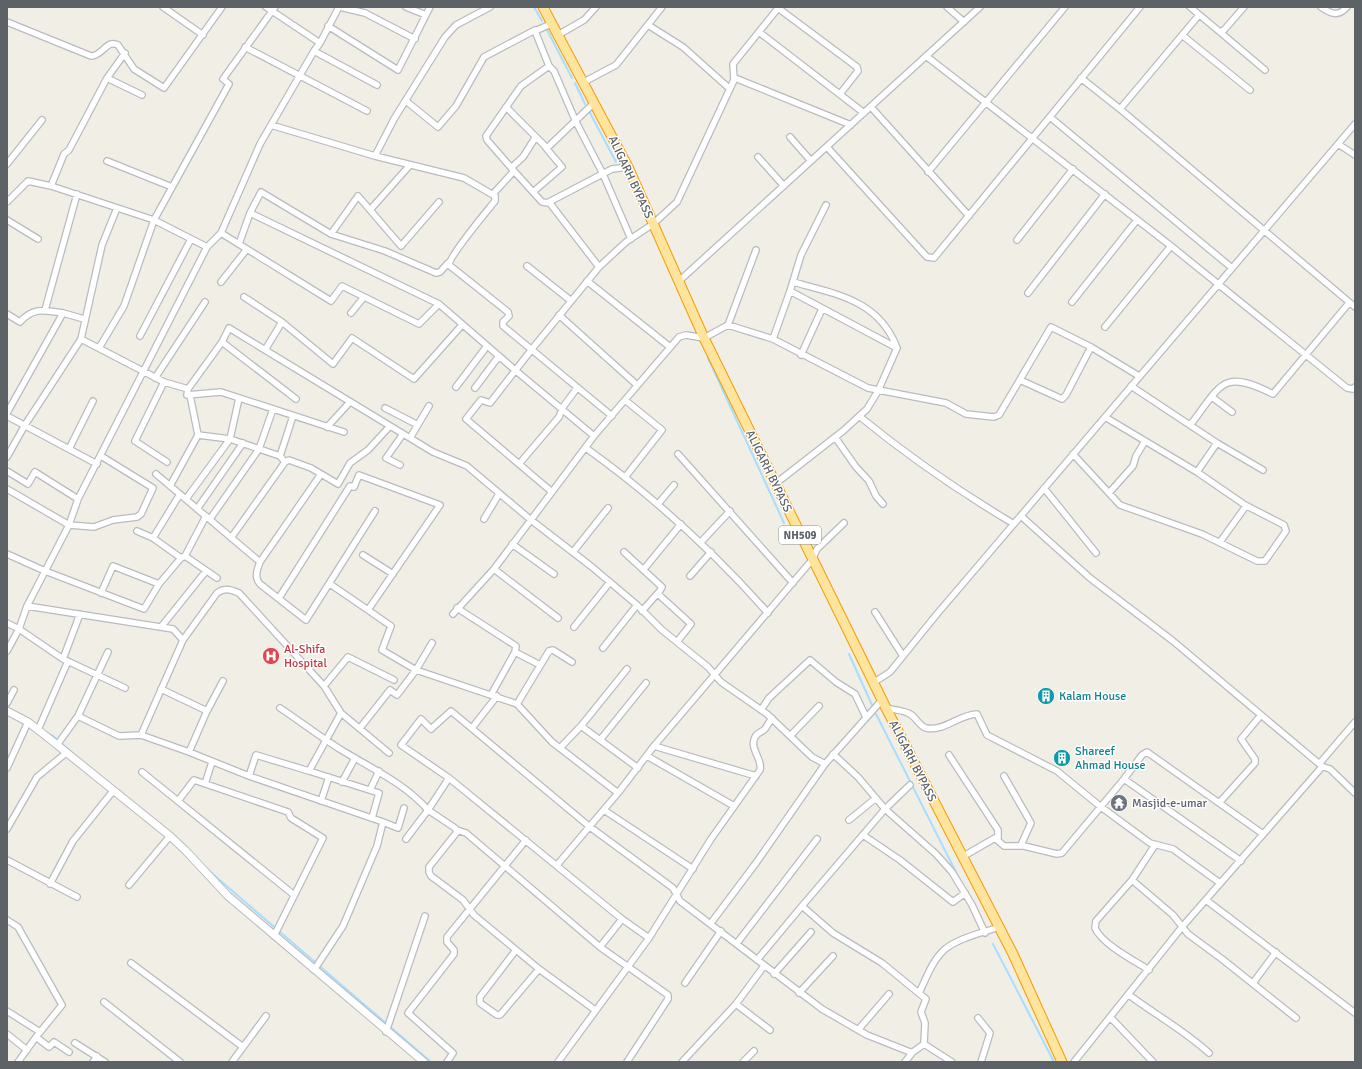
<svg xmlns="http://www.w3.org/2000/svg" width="1362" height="1069" font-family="Signika,sans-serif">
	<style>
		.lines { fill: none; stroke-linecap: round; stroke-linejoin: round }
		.stream { stroke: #a7deff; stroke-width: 2 }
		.minor-casing { stroke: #b8bcc0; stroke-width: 8 }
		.tertiary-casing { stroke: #b8bcc0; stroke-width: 9 }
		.trunk-casing { stroke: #f69b00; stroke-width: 11 }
		.minor { stroke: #fff; stroke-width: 5.5 }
		.tertiary { stroke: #fff; stroke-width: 7 }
		.trunk { stroke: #ffe49d; stroke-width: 9 }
		.labels { text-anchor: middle; stroke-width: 3; stroke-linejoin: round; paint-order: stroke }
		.shield { fill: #fff; stroke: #8e9195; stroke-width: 1 }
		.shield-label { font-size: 11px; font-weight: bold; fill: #5d6267 }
		.street-label { font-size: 12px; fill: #5d6267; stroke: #fff }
		.health-label { font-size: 12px; fill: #be3a42; stroke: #fff; text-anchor: start }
		.culture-label { font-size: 12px; fill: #0d838f; stroke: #fff; text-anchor: start }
		.worship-label { font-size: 12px; fill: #5b616d; stroke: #fff; text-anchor: start }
	</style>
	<rect width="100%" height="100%" fill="#f1eee5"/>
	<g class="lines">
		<path class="stream" d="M534,7L542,21
			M546,28L572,78
			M575,83L585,104
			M589,111L616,162
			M708,358L784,523
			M849,654L872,705
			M876,714L963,886
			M48,734L53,736L76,756
			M208,870L431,1062
			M993,944L1054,1062"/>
		<defs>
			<path id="minor" d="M163,7L203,35
				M266,7L320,43
				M340,7L365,13L415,39
				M406,7L426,15
				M947,7L964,22
				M1190,7L1220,32L1224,30L1244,7
				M1321,7C1331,14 1338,17 1347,7
				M778,8L857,67L858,71L840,94
				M7,22L91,56C103,56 106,39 118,45L134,69L164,88L222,7
				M648,25L683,47L730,89
				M328,26L398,70L430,7
				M759,32L864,113
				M1220,32L1265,70
				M558,35L584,20L596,7
				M1182,35L1250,90
				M245,47L367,111
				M314,51L377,85
				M926,56L1171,246L1347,388L1353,389L1355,387
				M549,66L554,71L576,122L603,174L631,239
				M107,78L142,95
				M735,78L851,125
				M1081,78L1120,109L1355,307
				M582,83L616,65L662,7
				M406,101L438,127L456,106L484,57L535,30
				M506,107L547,148L594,103
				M871,107L969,216
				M1120,109L1199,15
				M1050,117L1232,268
				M271,125L375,156L464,178L495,196V201C487,211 449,256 449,265L508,312L509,316L503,322V326L612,416
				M790,137L811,161
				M1338,144L1355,124
				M827,147L927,257L934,258L1140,7
				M375,156L394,119L445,37L456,25L490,7
				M758,157L784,186
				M107,161L172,187
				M7,164L42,120
				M512,167L523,157L535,138
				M514,171L542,202L549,203
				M928,172L1065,7
				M51,186L64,154L69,150L107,78L125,53
				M533,192L562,167L546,148
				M493,194L514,171L487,140L486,136L521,86L549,66L535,31L551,24
				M7,202L28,181L51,186L154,220L124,306L99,348
				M370,210L410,165
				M250,213L439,304L515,370L594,436
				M7,220L38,239
				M221,233L331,301L342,286L419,324L439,304
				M331,234L358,196L401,246L439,202
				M1017,240L1073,169
				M239,244L250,213L261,192L331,234L385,251L436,273L440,272L448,263
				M207,247L154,220L229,84L223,79L275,7
				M527,266L570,300
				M599,267L549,202L612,169L628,167
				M587,281L670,347
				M221,282L247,249
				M678,282L980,7
				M790,291L897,348
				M1028,293L1105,194
				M244,297L282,322
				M1072,302L1137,220
				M45,310L77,194
				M351,313L364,297
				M7,314L20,322C33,307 44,310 63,313
				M559,315L637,385
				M728,325L773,339L868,388L946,403L966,414L994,417L999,415L1051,327L1091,347L1139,376
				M1105,327L1171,246
				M140,336L191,239
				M81,339L102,245L117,208
				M773,339L790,291L801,255L826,205
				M222,342L296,399
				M265,350L282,322L333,364L352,338L414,379L462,325
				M801,355L822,309
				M155,378L205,302
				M1020,380L1062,399L1066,395L1091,347
				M164,382L135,441L167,462
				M1131,386L1217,443L1263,470
				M456,387L487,346
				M475,388L499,356
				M188,389L222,342L229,328L433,452L467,466L531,520L592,567L637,605L662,630L708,667L721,682L767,714L812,757L825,764
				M1212,397L1232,412
				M625,400L662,430L626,476
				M385,408L416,424
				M7,413L63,313L84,319
				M7,416L97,464
				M859,416C908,456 960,492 1014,524
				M1191,424C1221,385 1222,368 1273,394L1349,303
				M327,427L350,402
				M198,435L230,439L280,456L285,462L289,460L311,468L338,484L350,463L368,450L390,426
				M835,437L856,467L869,481L876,496L883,504
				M410,438L429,406
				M586,448C653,496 713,551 768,613
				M69,449L93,401
				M678,454L793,583
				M1073,454L1120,505L1202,534L1257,561H1265L1286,531L1284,525L1245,505L1197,472L1105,417
				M280,456L293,416
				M7,457L25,425L81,339L164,382L188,389L187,395L221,392L344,432
				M519,464L559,417L563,407L577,388
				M400,465L386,458L403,434
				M7,471L28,484L35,472L78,499
				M1197,472L1217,443
				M156,474L260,562C257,570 254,577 260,584L306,620L375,511
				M775,484L843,431L867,409L878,391L897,348C879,300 836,294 793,282
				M170,486L198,435L190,395
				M1044,488L1096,553
				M7,489L69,525L94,527L113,520L137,517L141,514L153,488L101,456
				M552,492L466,419L481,400L490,403L532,349L599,267L626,242L653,224L677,202L734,80L733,64L779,7
				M1109,493L1133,466L1136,456L1145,441
				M186,499L230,439L239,398
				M658,504L674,485
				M197,509L243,443
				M1021,516L1090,578L1173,641L1323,767
				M210,519L259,449L273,409
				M484,519L499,494
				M137,531L153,538L181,558
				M153,538L180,494
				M231,538L285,462
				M701,542L730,511
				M1220,542L1246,506
				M512,544L554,574
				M573,552L608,508
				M624,552L662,587L658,594L691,624L677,642
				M7,554L45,571L144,609L159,584L181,558L185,556L217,578
				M363,555L393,574
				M185,556L206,516
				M260,562L321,474
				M494,569L558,618
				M644,569L681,524
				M690,576L711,552
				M330,584L368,610
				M101,593L113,566L159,584
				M279,598L350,486L354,487L359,475L440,505L368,610L391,626L382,650L416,670L517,704L552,742L618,793
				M27,606L173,629L183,640L141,735L189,752L249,776L383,822
				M457,608L516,646L515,652L491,695
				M642,611L658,593
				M875,612L903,656
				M453,614L494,569L594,436L679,337L686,335L704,338L728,325L756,250
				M7,623L19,629L63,659L125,688
				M161,627L206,571
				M574,627L610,582
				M183,640L217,593C225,587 231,590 239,593L324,686L341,713L389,753
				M603,648L637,605
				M7,651L19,629L27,606L69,525L78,499L207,247L221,233L260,144L314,51L320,43L339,7
				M515,652L540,665
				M63,659L80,614
				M873,683L890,672L937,614L1338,144L1355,155
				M324,686L348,657L394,680
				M161,689L207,711L223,681
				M7,703L14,690
				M517,704L549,651L553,650L572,662
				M280,708C301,722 322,738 343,751C373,769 405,784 428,810L406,839
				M886,708C893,710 903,710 910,714C916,717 919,726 926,728C944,732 960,714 977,714L987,735L1057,771L1101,807L1150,843L1173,849L1220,883
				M761,710L769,698L810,660L836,682L855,694L866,717
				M78,716L119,736L141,735
				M581,726L627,669
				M360,728L390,690L397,695L416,670L432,643
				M472,728L497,696
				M38,730L68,661
				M790,736L819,706
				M600,740L646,683
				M57,745L78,716L108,652
				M654,746L756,776
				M560,748L581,726L638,768
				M189,752L207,711
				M833,754L858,777L885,809L936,854L952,872L972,905L985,933
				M949,755L998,830V838
				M647,756L734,806
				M1319,764L1355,722
				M7,768L28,722
				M309,771L379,793L372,818
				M142,772L294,895
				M249,776L256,755L309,771L341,713
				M1004,776L1031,823L1021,845
				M449,778L428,810L455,828L457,832L429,867V872L431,876L463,900L474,915L539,969L595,1010
				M1124,779L1241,861
				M342,782L355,758
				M205,784L212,762
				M910,785L885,809L802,906L833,933L882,963L926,999L921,1012L925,1023L924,1044
				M370,790L379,771
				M178,801L194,780L288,812L291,818L323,838L274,936
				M321,801L329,777
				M1219,803L1255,763V759L1241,739L1261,715
				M604,810L693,869
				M849,820L876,798
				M7,829L37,777L66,753
				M457,830L466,833L600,947L668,995V999L627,1062
				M863,835L900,860L953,902L965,893
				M962,857L995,838L1004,846H1024L1057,854L1062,853L1124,779L1142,755L1147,752L1263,834
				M7,860L77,897
				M557,865L618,793L654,746L812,560L817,549L844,523
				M1132,880L1173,915L1188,934L1222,959L1296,1018
				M50,884L73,841L113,791
				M129,885L170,836
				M1206,900L1355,1013
				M7,920L18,927L62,1005L36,1037
				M711,923L756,863L825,764L882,700
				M649,938L622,919L449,778L401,745L421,719L431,729L451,711L590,827L673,888L680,901L822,1009L867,1035L910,1052H913L924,1044L952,1062
				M737,943L817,839
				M600,947L622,919
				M516,950L480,997V1003L497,1015H500L539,969
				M757,960L802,906
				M131,963L243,1047
				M314,970L343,926L377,846L383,822L398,828L404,808
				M1149,970C1133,960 1102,944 1095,928L1096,921L1132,880L1155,845
				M774,974L811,932
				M685,983L721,931
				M1253,983L1276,952
				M799,993L833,956
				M919,993C926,979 932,961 944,950C958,938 982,933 999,927
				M1129,995C1156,1015 1185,1031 1209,1053
				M104,1002L180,1062
				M736,1004L770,1030
				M7,1011L40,1032
				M978,1018L990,1033L981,1062
				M1111,1018L1153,1062
				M858,1030L889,994
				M386,1032L425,916
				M7,1034L27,1050
				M75,1043L105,1062
				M18,1062L36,1037L49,1047L54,1042L69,1052
				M93,1062L97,1056
				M232,1062L266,1016
				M447,1062L453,1053L408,1013L454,954V950L447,942V937L526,840
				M558,1062L649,938L711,839L760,770C763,759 749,749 755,737C757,733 762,732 765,729C767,726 769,722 772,718
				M682,1062L736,1004L764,966
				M743,1062L754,1051
				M905,1062L912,1053
				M1074,1062L1182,927L1321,768L1324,767L1330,769L1355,793"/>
			<path id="tertiary" d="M7,711L28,722L51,740L170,836L186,851L228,896L424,1062"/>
			<path id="trunk" d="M543,7L628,167L704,338L886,708L1013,954L1062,1062"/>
		</defs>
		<use href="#minor" class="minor-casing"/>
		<use href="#tertiary" class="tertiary-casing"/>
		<use href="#trunk" class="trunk-casing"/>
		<use href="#minor" class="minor"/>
		<use href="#tertiary" class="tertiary"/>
		<use href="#trunk" class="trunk"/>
	</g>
	<defs>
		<symbol id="hospital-disc" viewBox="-11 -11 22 22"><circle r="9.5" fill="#e0444e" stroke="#fff"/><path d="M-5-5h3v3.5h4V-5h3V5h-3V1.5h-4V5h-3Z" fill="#fff"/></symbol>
		<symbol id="building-disc" viewBox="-11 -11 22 22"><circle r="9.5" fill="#0f9aa8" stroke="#fff"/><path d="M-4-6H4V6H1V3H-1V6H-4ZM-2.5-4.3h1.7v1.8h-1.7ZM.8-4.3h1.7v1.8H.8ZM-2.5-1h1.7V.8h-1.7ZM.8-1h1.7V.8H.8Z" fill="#fff"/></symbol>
		<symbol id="temple-disc" viewBox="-11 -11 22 22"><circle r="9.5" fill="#6b7280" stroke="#fff"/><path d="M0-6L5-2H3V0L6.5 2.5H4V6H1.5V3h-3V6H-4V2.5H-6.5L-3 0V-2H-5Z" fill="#fff"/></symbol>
	</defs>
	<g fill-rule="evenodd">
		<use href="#hospital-disc" x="261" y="646" width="20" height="20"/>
		<use href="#building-disc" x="1036" y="686" width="20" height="20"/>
		<use href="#building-disc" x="1052" y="748" width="20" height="20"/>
		<use href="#temple-disc" x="1109" y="793" width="20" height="20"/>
	</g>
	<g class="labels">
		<rect class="shield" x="779" y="526" width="42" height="18" rx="3"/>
		<g class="shield-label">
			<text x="800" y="539">NH509</text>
		</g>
		<g class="street-label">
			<text transform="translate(631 177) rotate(65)" y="4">ALIGARH BYPASS</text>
			<text transform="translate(769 471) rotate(64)" y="4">ALIGARH BYPASS</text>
			<text transform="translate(913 761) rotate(63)" y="4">ALIGARH BYPASS</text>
		</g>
		<g class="health-label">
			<text x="284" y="653">Al-Shifa<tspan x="284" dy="14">Hospital</tspan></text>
		</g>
		<g class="culture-label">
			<text x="1059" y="700">Kalam House</text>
			<text x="1075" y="755">Shareef<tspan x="1075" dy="14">Ahmad House</tspan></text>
		</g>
		<g class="worship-label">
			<text x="1132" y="807">Masjid-e-umar</text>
		</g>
	</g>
	<rect width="1362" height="1069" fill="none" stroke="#5d6267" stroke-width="16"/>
</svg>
